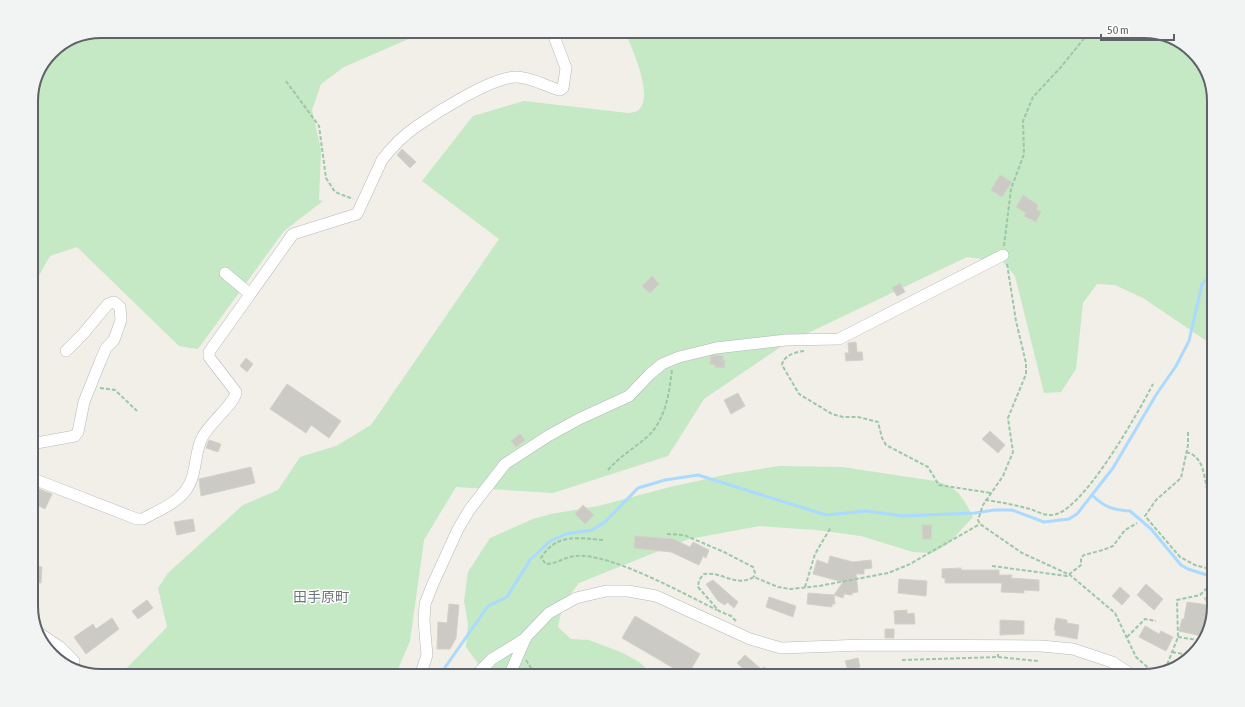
<svg xmlns="http://www.w3.org/2000/svg" width="1245" height="707" font-family="'Asap Condensed','Noto Sans JP',sans-serif">
	<style>
		.green { fill: #c5e8c5 }
		.lines { fill: none; stroke-linecap: round; stroke-linejoin: round }
		.stream { stroke: #aadaff; stroke-width: 3 }
		.building { fill: #cccac5; stroke: #d6d1c6 }
		.minor-casing { stroke: #b5b8bc; stroke-width: 12 }
		.path { stroke: #9cc7a9; stroke-width: 2; stroke-dasharray: 4 2; stroke-linecap: butt }
		.minor { stroke: #fff; stroke-width: 11 }
		.labels { text-anchor: middle; stroke-width: 3; stroke-linejoin: round; paint-order: stroke }
		.quarter-label { font-size: 14px; fill: #70757a; stroke: #fff }
		.rim { fill: none; stroke: #5f6368; stroke-width: 2 }
	</style>
	<rect width="100%" height="100%" fill="#f1efe8"/>
	<path class="green" d="M101,31H427L344,67L321,84L312,110L321,150L319,200L323,201L284,231L198,349L179,346L77,247L50,256L31,290V97L52,51L74,36Z
		M625,31H1144L1179,40L1204,66L1214,97V346L1143,298L1115,285L1097,284L1083,303L1076,369L1061,392L1044,393L1015,276L1003,262L967,257L785,344L704,399L668,456L553,493L456,487L424,540L410,641L395,676H119L167,627L158,588L168,573L243,505L278,490L300,457L336,446L371,425L499,239L422,181L473,116L524,101L628,113C630,113 635,112 637,111C656,99 631,47 625,31Z
		M780,466L842,467L935,481C959,488 962,496 973,517L948,544L932,553L913,552L861,536L816,530L760,526L689,539L579,583L563,604L558,627L571,639L589,640L623,653L639,662L655,676H487L466,647L468,624L464,601L468,572L490,538L533,519L551,514L598,506L670,487L729,474Z"/>
	<g class="lines">
		<path class="stream" d="M1092,495C1104,507 1113,510 1130,511L1151,529L1181,565L1188,569L1210,576
			M439,676L488,606L507,597L530,560L550,541L566,534L592,530L605,522L638,488L665,480L698,475L826,515L866,511L903,516L975,513L994,510H1012L1044,522L1069,519L1077,514L1113,468L1156,395L1176,366L1189,341L1202,284L1214,272"/>
	</g>
	<path class="building" d="M402,149L416,162L410,168L397,155Z
		M1000,175L1012,182L1002,197L991,190Z
		M1023,195L1038,205L1036,209L1041,212L1036,222L1024,216L1026,213L1016,207Z
		M652,276L659,284L650,293L642,286Z
		M900,283L905,292L897,296L892,288Z
		M856,342L857,352H862L863,360L846,361L845,353H849L848,343Z
		M716,355L723,356V360H725L724,368L715,367V365L710,364L711,356Z
		M246,358L253,364L247,372L240,366Z
		M287,384L341,421L329,438L311,425L306,433L270,409Z
		M738,393L745,406L731,414L724,400Z
		M990,431L1005,445L998,453L982,439Z
		M520,434L525,440L516,447L511,441Z
		M209,440L221,444L218,452L206,448Z
		M251,467L255,483L201,496L199,479Z
		M39,489L52,494L45,509L33,503Z
		M583,505L594,515L585,524L575,514Z
		M193,519L195,531L177,535L174,522Z
		M922,525H932L931,539H923Z
		M635,536L673,539L690,547L693,542L709,550L706,558L703,556L699,565L671,552L634,548Z
		M830,556L853,562L871,560L872,568L864,569V574H856L858,592L852,593V595L844,594L843,598L834,595L843,582L813,574L817,560L828,564Z
		M31,566L42,567L41,583L31,582Z
		M961,568V570H999V575H1012L1011,578L1039,580V591L1024,590V593L1001,592L1002,583H945V578H942V569Z
		M899,579L927,581L926,596L898,593Z
		M713,580L738,602L734,608L727,602L725,605L718,601L706,584Z
		M1146,584L1163,599L1154,610L1137,595Z
		M1120,587L1130,596L1122,605L1112,596Z
		M808,593L834,595L835,604H832V607L807,604Z
		M1214,594V606L1206,637L1179,631L1182,619H1184L1187,602L1208,605L1204,598Z
		M769,597L796,606L793,617L766,607Z
		M147,600L153,608L138,619L132,611Z
		M449,604L459,605L456,638L450,649H437L438,622L447,623Z
		M907,610V614L914,613L915,624H895L894,611Z
		M635,616L700,654L687,676L622,638Z
		M112,618L119,629L86,654L74,637L93,624L96,629Z
		M1056,618L1067,620V623L1079,625L1077,639L1055,635L1056,630H1054Z
		M1000,620L1024,621V634L1000,635Z
		M1145,626L1159,634L1161,631L1173,637L1166,651L1139,637Z
		M885,629H894V638H885Z
		M745,655L762,670L764,667L777,676H751L737,663Z
		M858,658L860,667L848,670L845,661Z"/>
	<g class="lines">
		<defs>
			<path id="minor" d="M225,273L250,294
				M31,444L75,436L78,432L84,402L100,362L106,348L114,340L121,320L120,307L114,302L108,304L83,334L66,351
				M31,478L137,519H143C157,511 176,504 186,490C197,476 194,453 202,438C209,423 235,404 236,392L209,357V352L293,234L357,214L382,160C391,148 404,135 417,126C437,112 492,77 516,77C531,77 545,86 560,90L563,88L566,68L552,31
				M39,633L60,647L74,661L73,669
				M289,676H296
				M420,676L427,655L424,621L425,604L432,586L458,529L470,509L505,464L548,436L579,419L629,396L650,374L662,364L679,357L716,348L786,340L839,339L1003,255
				M475,676L492,659L526,638
				M509,676L526,637L549,613L576,598L606,591H628L656,596L750,639L781,648L864,645L1041,646L1073,649L1112,662L1134,676"/>
		</defs>
		<use href="#minor" class="minor-casing"/>
		<path class="path" d="M286,81L319,126L326,178L335,192L353,199
			M1004,246L1011,189L1024,154L1023,121L1033,97L1061,67L1090,31
			M1007,264L1016,321L1026,363V374L1008,418L1013,452L1003,476L983,505L978,520L980,524L1022,553L1070,575L1115,613L1136,657L1154,673
			M804,351C795,352 783,356 782,365L799,394L832,414L843,417H858L878,422L882,438L886,445L928,467L939,485L991,493
			M100,388L115,390L137,411
			M1188,432V445L1181,478L1156,500L1145,516L1180,557L1195,565L1214,570
			M1186,452C1206,457 1203,479 1209,495L1214,496
			M608,470C620,456 635,448 648,436C666,419 669,393 672,370
			M985,500C1001,502 1015,505 1030,509C1036,511 1043,515 1050,515C1080,518 1140,409 1153,384
			M667,534L684,535L724,552L753,567L755,573L754,577
			M603,540C578,538 556,533 541,558L546,564C556,564 565,557 575,556C609,552 684,594 717,610
			M992,566L1067,576L1081,565V558L1084,555L1103,550L1113,546L1125,530L1137,523
			M805,587L815,554L831,527
			M736,621L731,616L719,611L698,587L699,580L704,574C723,571 735,588 754,577L778,587L790,589L819,586L888,573L908,565L980,524
			M1127,637L1145,619L1156,621
			M1178,637L1198,640
			M1172,652L1190,655
			M998,657L1038,661
			M526,660L536,676
			M902,660L998,657V654
			M1165,670L1178,637L1177,600L1200,595L1214,581"/>
		<use href="#minor" class="minor"/>
	</g>
	<g class="labels">
		<g class="quarter-label">
			<text x="321" y="602">田手原町</text>
		</g>
	</g>
	<path d="M0 0H1245V707H0ZM101 38H1144A63 63 0 0 1 1207 101V606A63 63 0 0 1 1144 669H101A63 63 0 0 1 38 606V101A63 63 0 0 1 101 38Z" fill="#f2f3f3" fill-rule="evenodd"/>
	<path class="rim" d="M101 38H1144A63 63 0 0 1 1207 101V606A63 63 0 0 1 1144 669H101A63 63 0 0 1 38 606V101A63 63 0 0 1 101 38Z"/>
	<path d="M1101 34v6h73v-6" fill="none" stroke="#5f6368" stroke-width="2"/>
	<text x="1107" y="34" font-size="12" fill="#5f6368" stroke="#ffffff" stroke-width="3" paint-order="stroke">50 m</text>
</svg>
